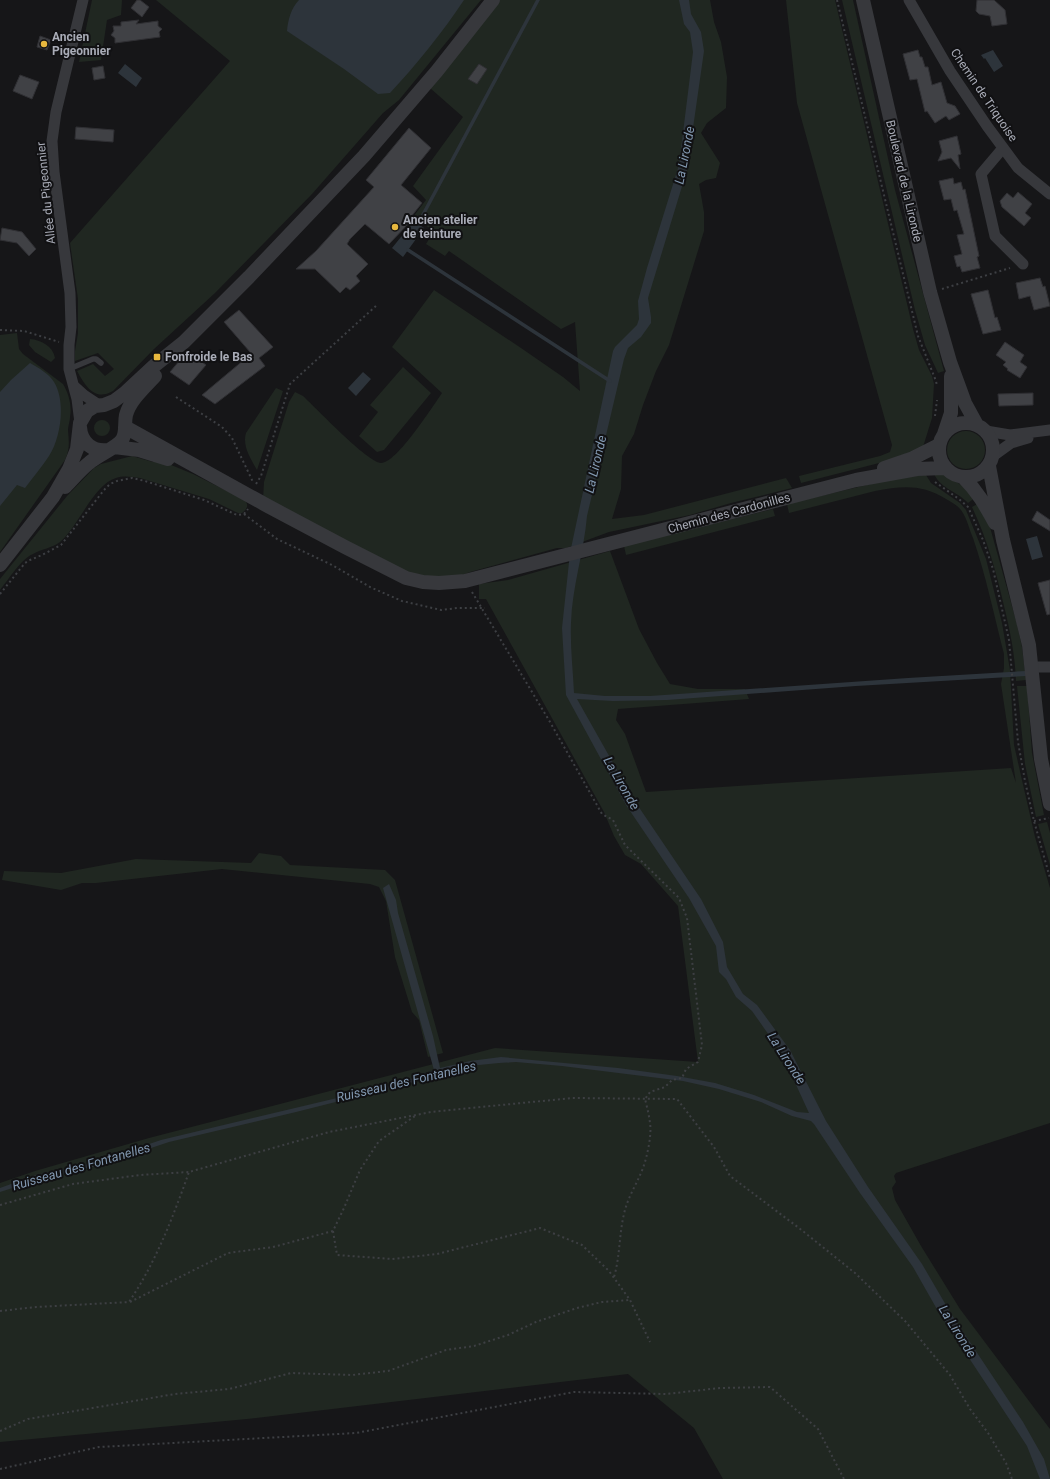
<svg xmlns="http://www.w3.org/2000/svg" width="1050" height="1479" font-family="Roboto,sans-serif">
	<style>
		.green { fill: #202721 }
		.water { fill: #2d343b }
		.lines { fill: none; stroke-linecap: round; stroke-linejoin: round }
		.stream { stroke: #2d343b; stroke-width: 3.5 }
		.building { fill: #404145; stroke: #303034 }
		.path { stroke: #3d3f43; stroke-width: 2; stroke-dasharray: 2 3; stroke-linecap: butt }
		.service { stroke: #37383c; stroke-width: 5.5 }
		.minor { stroke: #37383c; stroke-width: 11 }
		.tertiary { stroke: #37383c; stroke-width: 14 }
		.poi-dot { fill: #e7b73e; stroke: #111113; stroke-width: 1.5 }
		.labels { text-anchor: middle; stroke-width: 4; stroke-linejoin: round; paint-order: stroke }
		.poi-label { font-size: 12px; font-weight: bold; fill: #a9acb7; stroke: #111113; text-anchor: start }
		.street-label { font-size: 12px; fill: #a9acb7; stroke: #111113 }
		.water-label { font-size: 13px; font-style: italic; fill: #8298b0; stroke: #111113 }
	</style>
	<rect width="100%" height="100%" fill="#161618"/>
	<path class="green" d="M92,0H122L121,15L107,20L101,60L79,62Z
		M156,0H481L399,100L383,113L312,194L215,293L154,349L113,391C94,402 85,385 77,371L93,364L105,376L114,369L98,353L75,361V351L78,333V299L70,243L230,61Z
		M500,0H710L714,22L721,42L727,77L726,108L707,123L701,133L720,163L716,178L706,180L699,184L704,212V231L669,345L656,371L643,405L634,434L622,456L621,489L612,519L644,515L786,478L792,488L731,503L690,515L609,532L566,548H557L470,572L452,579L412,577L263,500L264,482L289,402L295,392L303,396C317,409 367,462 381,463C396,464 433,406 442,393L392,347L434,290L521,348L563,377L580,391L575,322L561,329L449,251L445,256L426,244L434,231L413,217L426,200L413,186L463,117L430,88Z
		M786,0H835L913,329L919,350L932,376L934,384L932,418L923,447L887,461L801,483L799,476L880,456L890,452L892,445L797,103Z
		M842,0H853L895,190L944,371L938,373L925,345L915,310Z
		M17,333L19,349L23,354L63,384C69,394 72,406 70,417C70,421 68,426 68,430C69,443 70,448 65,460L0,552V335Z
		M30,339C41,340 53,346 55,358L51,362L35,352L29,345Z
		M403,367L431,393L384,450L377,452L359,436L378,412L370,405Z
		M276,388L283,391L257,470C251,459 242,446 246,433Z
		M94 428a8 8 0 1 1 16 0a8 8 0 1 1-16 0Z
		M947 450a19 19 0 1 1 38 0a19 19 0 1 1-38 0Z
		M132,456L153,462L154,458L193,474L245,500C249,506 247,509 242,513H238L209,499L140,478C132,477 124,475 116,478C94,484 78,527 60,542C52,548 42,549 33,554C21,559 9,579 0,590V579L67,496L94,468L101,464Z
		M933,471C950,475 963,486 976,497L968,503C957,491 938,488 933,471Z
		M926,475L931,483L960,503L966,510L986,559L1002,623L1010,670L1014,745L1035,837L1050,888V1123L896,1173L894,1176L896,1182L892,1188L895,1200L921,1246L960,1309L1050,1429V1479H723L694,1428L628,1374L247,1419L0,1442V1183L35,1171L149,1138L495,1048L698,1062L678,906L641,864L625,855L614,836L604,812L486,599H479V584L508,580L610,551L639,629L657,663L670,684L698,689H745L749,699L618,709L616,720L625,734L646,792L1011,768L1016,783L1001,684L1004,668V654C994,615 986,576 973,538C969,529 967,518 961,510C957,505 951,502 946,499C922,484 902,486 875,491L789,513L787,504L896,478Z
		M979,503L988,520L1017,624L1022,647L1026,680L1016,681C1015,655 1010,630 1004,606C996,571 987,539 972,507Z
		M773,509L775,516L626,555L624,546Z
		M1017,686H1027L1032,753L1044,815L1036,817L1025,764Z
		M1047,822L1050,833V865L1038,824Z
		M259,853L281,856L290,865L385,870L395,880L443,1053L428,1057L419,1020L412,1012L395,957L386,901L379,887L370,884L222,869L96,883H82L61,890L2,880L4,871L61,873L136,859L251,863Z"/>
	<path class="water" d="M299,0H464C442,33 417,64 390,93L378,94L344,69L287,31C288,20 291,8 299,0Z
		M679,0H689L691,14L701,32L704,51L687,170L648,298L651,317V323L641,337L628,348L624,359L587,516C584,552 572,587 571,623C570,646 573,670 574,693L605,696H650L908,678L1026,671V676L856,686L667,700L613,701L577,699L634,800L701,899L723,942L727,967L743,994L757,1005L790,1050L826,1121L868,1187L922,1264L950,1312L1023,1422L1044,1459L1050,1479H1040L1027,1446L938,1311L913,1267L860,1193L814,1124L811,1121L792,1116L761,1102L719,1089L683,1081L562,1066L516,1062L499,1063L469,1066L403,1085L296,1112L169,1142L97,1166L47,1177L0,1192V1188L36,1175L93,1163L161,1140L375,1089L402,1082L434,1070L383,888L389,884L396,900L398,913L433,1036L440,1068L470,1061L501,1057L618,1068L677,1076L715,1083L754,1095L797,1112L809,1113L781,1052L752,1011L736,997L726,979L719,972L716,946L689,898L626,805L566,695L562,628L570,553L613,351L615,347L637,325L639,319L638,301L647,268L679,165L693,52L690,32L684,24Z
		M993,50L1003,66L994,72L985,58L984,59L981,55Z
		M125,64L142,78L136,87L118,73Z
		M414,221L424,228L403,257L392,248Z
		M30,363C39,368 49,374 54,382C66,401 61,438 49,456C42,467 33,477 25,488L17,485L0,506V392L11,380Z
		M363,372L371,379L356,396L348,388Z
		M1037,536L1043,557L1032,560L1026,539Z"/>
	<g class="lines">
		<path class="stream" d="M418,224L538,0
			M408,250L610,381"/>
	</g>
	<path class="building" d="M137,0H140L149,7L142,17L131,8Z
		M977,0H994L1005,10L1007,24L992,26L990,16L979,14L976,11Z
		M139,20L136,24L158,21V26L162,29L159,32L160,37L115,43V38L111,35L114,31L113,26H121V22Z
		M40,36L51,40L47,50L37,47Z
		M918,50L920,57H922L925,67H928L932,85L941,82L947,103L955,106L960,114L949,120L946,116L935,123L927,111L925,112L917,79L910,80L903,54Z
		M479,64L487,69L477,84L468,79Z
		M103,66L105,78L94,80L92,68Z
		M20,75L39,82L32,99L13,91Z
		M76,127L114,130L113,142L75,139Z
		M409,128L431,148L401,185L422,203L410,218L412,220L389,244L365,224L350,239L347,244L368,264L356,276L360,281L350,290L346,287L340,293L315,269H296L316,251L374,187L366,180Z
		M957,136L961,154L958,155L960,169L951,158L938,161L942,152L939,141Z
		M953,178L954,184L961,182L963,190L965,189L979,256L977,257L980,268L962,272L960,266L957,267L954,256L962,254L957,235L964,234L957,210L954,211L951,199L944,200L939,181Z
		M1018,192L1032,204L1025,213L1031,218L1024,226L1002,207L1000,201L1007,193L1013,198Z
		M2,228L22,232L36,249L29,256L17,243L0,240Z
		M1040,278L1043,287L1045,286L1050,306L1034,310L1030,296L1019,299L1016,283Z
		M988,290L995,318L997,317L1001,330L983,334L971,294Z
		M239,310L273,347L259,358L265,366L215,404L202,395L245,359L244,358L250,352L224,322Z
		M1005,342L1024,355L1020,362L1027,367L1020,378L1007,370L1008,369L1003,365L1006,362L996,355Z
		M191,354L206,365L189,385L170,372L180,360L182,361Z
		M1033,393V405L999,406L998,394Z
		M1037,511L1050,520V531L1032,520Z
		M1050,580V614L1047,615L1038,583Z"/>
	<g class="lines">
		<path class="path" d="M837,0L918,336L936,381L937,386
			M942,289L1010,268
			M0,330L24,331L59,342
			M176,397L222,427L232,438L253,482
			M935,416L937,400
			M935,482L959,499L968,507L983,540L993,569L1009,640L1018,742L1025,781L1034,821L1050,878
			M256,484L261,476L290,384L377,305
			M244,514L277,539L332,565L370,587L402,601L441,610L457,608H485
			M472,592L550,722L602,814L613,820L625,845L679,898L687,918L702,1045L698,1062L686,1069L682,1078L672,1080L665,1087L650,1092L645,1099C647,1107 649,1115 650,1123C652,1135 647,1157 643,1168C637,1184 628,1196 624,1214C619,1235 620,1257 614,1277
			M0,594L25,563L30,560L42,555L61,545L104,490L110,484L117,481L132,478L145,481L204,500L237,515L244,514L248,509
			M1034,821L1049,818
			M0,1205L73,1184L140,1175L189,1172
			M333,1231L337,1255L392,1259L437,1254L540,1228L582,1245L609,1271L630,1300L650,1342
			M130,1302L228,1253L273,1247L333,1231L344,1208L360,1170L379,1141L415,1116
			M0,1311L36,1307L129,1302C156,1262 173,1217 189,1172L329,1132L431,1112L572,1098L677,1099L714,1147L730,1176L799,1228L855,1273L905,1321L950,1375L970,1409L988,1433L1006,1463L1012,1479
			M0,1431L28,1419L175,1394L229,1389L291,1373L352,1375L388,1371L446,1350L474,1346L508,1335L536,1322L577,1308L602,1302L630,1300
			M0,1469L99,1447L356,1433L574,1392L666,1394L720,1388L770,1387L818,1429L844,1479"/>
		<path class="service" d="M69,369L93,359H96L101,363"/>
		<path class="minor" d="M909,0L950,71L987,126L1018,168L1050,194
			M1003,148L981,174L995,236L1023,264
			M74,386L84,395L99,405
			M80,423L77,399L69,369V345L71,327L70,293L54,172L52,141L56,112L83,0
			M986,431L1010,435L1050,430
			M993,456L1011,443L1028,438
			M1032,667H1050"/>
		<path class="tertiary" d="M863,0L930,292L950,362L965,403L977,425
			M939 450a27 27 0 1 1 54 0a27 27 0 1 1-54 0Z
			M80,427C81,443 93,452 108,450
			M125,427L266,505L345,547L406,578L423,582L439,583L465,581L856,480L917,469L945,468
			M944,434L951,413V376
			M114,447L139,450L168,459
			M989,466L1003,540L1029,645L1041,759L1050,804
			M884,468L913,458L939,445
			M963,477C978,492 985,505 995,523
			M65,487C73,479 80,470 89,463C98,455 116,448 122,440C127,432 124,424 126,415C130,400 145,387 155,376
			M0,565L53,497L69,469L77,449L80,423L87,411L95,406L104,405L114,401L126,392L154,366L184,342L249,277L364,156L437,71L493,0"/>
	</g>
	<g class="poi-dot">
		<circle cx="44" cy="44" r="4"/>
		<circle cx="395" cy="227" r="4"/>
		<rect x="153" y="353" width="8" height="8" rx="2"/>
	</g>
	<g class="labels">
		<g class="poi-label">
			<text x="52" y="41">Ancien<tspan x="52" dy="14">Pigeonnier</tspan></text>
			<text x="403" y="224">Ancien atelier<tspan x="403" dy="14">de teinture</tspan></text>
			<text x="165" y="361">Fonfroide le Bas</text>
		</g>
		<g class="street-label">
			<text transform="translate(984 95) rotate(56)" y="4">Chemin de Triquoise</text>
			<text transform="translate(904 181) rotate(77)" y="4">Boulevard de la Lironde</text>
			<text transform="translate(46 193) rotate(-96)" y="4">Allée du Pigeonnier</text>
			<text transform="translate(729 513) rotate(-15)" y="4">Chemin des Cardonilles</text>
		</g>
		<g class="water-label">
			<text transform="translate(684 155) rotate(-79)" y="5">La Lironde</text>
			<text transform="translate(595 464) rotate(-77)" y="5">La Lironde</text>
			<text transform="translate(622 783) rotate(60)" y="5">La Lironde</text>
			<text transform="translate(787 1058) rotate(57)" y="5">La Lironde</text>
			<text transform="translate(406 1081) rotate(-13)" y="5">Ruisseau des Fontanelles</text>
			<text transform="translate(81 1166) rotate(-16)" y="5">Ruisseau des Fontanelles</text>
			<text transform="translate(958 1331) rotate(58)" y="5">La Lironde</text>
		</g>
	</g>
</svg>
